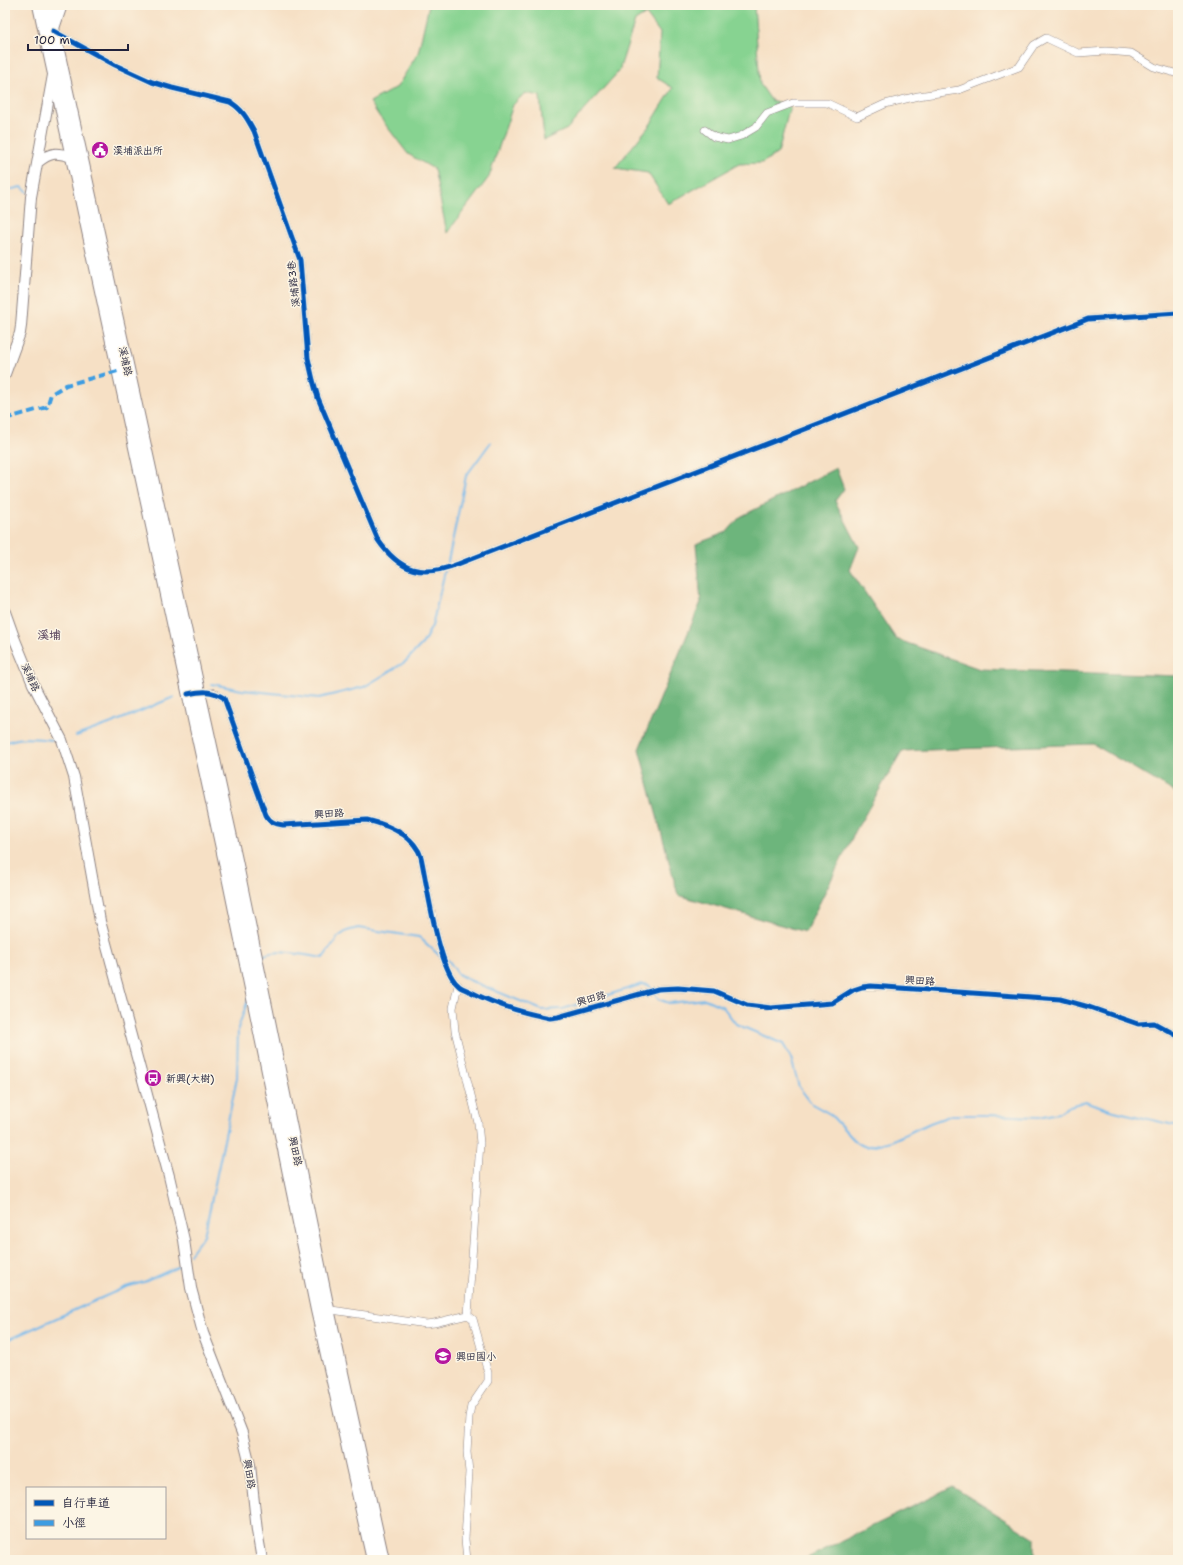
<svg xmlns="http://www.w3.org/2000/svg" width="1183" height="1565" font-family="'Shantell Sans','LXGW WenKai TC',sans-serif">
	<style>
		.green { fill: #87d391; stroke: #547a66 }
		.forest { fill: #6db57b; stroke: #486c5b }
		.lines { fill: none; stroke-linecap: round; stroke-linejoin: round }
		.stream { stroke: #74b9eb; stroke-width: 2 }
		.street-casing { stroke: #8c8180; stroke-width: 8 }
		.secondary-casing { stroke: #8c8180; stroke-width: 12 }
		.primary-casing { stroke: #8c8180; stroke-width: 14 }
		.street { stroke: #fff; stroke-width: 7 }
		.secondary { stroke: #fff; stroke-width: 10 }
		.primary { stroke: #fff; stroke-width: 12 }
		.quiet { stroke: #3c9ce2; stroke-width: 4; stroke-dasharray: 8 4; stroke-linecap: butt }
		.cycleway-casing { stroke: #fcf5e5; stroke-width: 8 }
		.cycleway { stroke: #0057b8; stroke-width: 5 }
		.labels { text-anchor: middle; stroke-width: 3; stroke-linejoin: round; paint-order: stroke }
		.poi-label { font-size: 10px; fill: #22223b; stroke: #fcf5e5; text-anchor: start }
		.street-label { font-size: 10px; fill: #22223b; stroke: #fcf5e5 }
		.quarter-label { font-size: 12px; font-weight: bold; fill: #634f65; stroke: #fcf5e5 }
	</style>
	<rect width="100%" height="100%" fill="#fcf5e5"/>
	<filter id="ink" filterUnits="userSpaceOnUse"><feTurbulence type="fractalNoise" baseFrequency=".025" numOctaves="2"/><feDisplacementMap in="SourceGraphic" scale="8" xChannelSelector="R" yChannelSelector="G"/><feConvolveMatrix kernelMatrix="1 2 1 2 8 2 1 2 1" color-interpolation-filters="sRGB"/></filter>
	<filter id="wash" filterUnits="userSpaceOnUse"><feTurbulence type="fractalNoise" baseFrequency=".012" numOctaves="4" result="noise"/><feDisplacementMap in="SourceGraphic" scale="16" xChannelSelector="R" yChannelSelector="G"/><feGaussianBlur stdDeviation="0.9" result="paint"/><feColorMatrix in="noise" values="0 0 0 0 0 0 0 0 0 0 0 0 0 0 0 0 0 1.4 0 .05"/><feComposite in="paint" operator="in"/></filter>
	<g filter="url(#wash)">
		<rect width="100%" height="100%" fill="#f6e0c5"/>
		<path class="green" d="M429,5H754L760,84L771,100L790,106L778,153L762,163L739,164L668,204L648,173L615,168L650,125L673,88L657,78L660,33L646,14L635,21L619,71L567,129L544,140L540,96L525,93L513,105L489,177L447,233L434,169L408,154L379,116L370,102L397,87L418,53Z"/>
		<path class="forest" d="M836,468L844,489L835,501L859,547L850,570L896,639L980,669L1178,676V794L1093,744L902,751L856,830L805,932L678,895L639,749L701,602L696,544L727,532L740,517Z
			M953,1487L1035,1538V1560H803Z"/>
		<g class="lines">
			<path class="stream" d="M5,191L21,187L28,192
				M447,566L466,476L491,442
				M212,684L242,690L319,698L364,687L405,662L423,643L432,626L445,571
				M76,736L112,723L174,697
				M5,743C20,735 38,739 54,740
				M261,957C274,947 308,956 323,958L338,937L347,931L358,928L419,937L441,957
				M447,960L449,961L458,974L469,980L542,1010L563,1009L643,984L649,985L651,989
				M654,993L658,999L669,1003L705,999L723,1007L736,1024L783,1044L791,1058L799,1087L812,1104L830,1114L857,1143L866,1147L891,1141L930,1123L952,1115H986L1039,1117L1058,1113L1070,1106L1086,1101L1110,1110L1178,1126
				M190,1254L204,1235L206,1227L237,1078L238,1028L248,1000
				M5,1341L126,1287L144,1282L184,1264
				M888,1560L898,1557L917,1560"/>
		</g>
	</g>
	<g filter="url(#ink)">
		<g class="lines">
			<defs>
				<path id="street" d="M53,31L115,65L152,82L172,88L230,102C242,109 247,118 254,131L300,260L308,358L313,380L318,398L378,540C400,572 422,578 458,564L1088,319L1178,313
					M705,130L714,137L728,140L741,136L756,127L767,113L793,103H827L857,117L885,104L918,96L959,90L1019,67L1034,45L1046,38L1078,53L1106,51L1131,53L1154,67L1178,74
					M196,692H213L224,698L266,815C270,822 275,824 283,825L367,820C388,825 414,835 421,857C427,884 438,968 458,985C460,988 465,989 469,991C492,1003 523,1013 550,1018L558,1017L658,989L678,988L714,991L747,1005L771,1008L832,1003L853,990L862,987L871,986L1060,999L1089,1007L1138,1024L1154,1023L1178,1036
					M458,985L453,1008L455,1031L478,1123L480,1143L468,1315
					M325,1309L426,1324L434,1323L468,1315L473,1319L488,1373V1381L471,1406L469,1417L467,1452L469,1472L465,1539L467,1560"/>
				<path id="secondary" d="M53,31L62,5
					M38,162C51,152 56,152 72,157
					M5,374L20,333L21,326L31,197L53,75
					M5,612L15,640L33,684L62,740L74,777L100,921L169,1176L184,1240L191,1288L203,1333L242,1433L250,1465L257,1531L262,1560"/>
				<path id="primary" d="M39,5L225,862L317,1310L373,1560
					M48,5L236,860L328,1309L383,1560"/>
			</defs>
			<use href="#street" class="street-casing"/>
			<use href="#secondary" class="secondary-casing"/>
			<use href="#primary" class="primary-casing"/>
			<use href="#street" class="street"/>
			<use href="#secondary" class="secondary"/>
			<use href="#primary" class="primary"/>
			<path class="quiet" d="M5,417L8,418L47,407L51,394L66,385L118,371"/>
			<defs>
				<path id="cycleway" d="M53,31L115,65L152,82L172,88L230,102C242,109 247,118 254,131L300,260L308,358L313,380L318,398L378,540C400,572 422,578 458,564L1088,319L1178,313
					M188,694C202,691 212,690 224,698L266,815C270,822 275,824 283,825L367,820C388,825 414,835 421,857C427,884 438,968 458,985C460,988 465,989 469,991C492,1003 523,1013 550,1018L558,1017L658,989L678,988L714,991L747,1005L771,1008L832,1003L853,990L862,987L871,986L1060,999L1089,1007L1138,1024L1154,1023L1178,1036"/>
			</defs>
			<use href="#cycleway" class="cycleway-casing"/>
			<use href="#cycleway" class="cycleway"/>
		</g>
	</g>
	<defs>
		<symbol id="civic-disc" viewBox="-11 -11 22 22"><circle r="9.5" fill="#b5179e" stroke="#fcf5e5"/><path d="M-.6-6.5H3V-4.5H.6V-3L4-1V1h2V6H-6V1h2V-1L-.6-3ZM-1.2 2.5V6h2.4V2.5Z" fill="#fff"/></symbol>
		<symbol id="bus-disc" viewBox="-11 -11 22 22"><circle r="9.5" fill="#b5179e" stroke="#fcf5e5"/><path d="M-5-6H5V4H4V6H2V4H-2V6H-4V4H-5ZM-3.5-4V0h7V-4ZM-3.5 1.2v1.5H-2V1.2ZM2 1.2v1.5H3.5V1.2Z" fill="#fff"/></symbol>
		<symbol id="school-disc" viewBox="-11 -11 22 22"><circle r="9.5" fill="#b5179e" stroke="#fcf5e5"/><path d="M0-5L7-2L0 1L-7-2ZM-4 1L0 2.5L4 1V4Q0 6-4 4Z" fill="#fff"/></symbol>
	</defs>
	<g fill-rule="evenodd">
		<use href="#civic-disc" x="90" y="140" width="20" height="20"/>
		<use href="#bus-disc" x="143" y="1068" width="20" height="20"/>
		<use href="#school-disc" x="433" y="1346" width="20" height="20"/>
	</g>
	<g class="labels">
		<g class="poi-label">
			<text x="113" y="154">溪埔派出所</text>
			<text x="166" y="1082">新興(大樹)</text>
			<text x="456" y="1360">興田國小</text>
		</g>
		<g class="street-label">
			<text transform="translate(293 284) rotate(-96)" y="4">溪埔路3巷</text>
			<text transform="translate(126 361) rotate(78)" y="4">溪埔路</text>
			<text transform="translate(31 677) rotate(66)" y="4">溪埔路</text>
			<text transform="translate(329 813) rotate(-4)" y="4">興田路</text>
			<text transform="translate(920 980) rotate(4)" y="4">興田路</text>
			<text transform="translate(591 998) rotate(-16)" y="4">興田路</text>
			<text transform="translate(296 1151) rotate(78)" y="4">興田路</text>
			<text transform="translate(250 1474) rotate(81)" y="4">興田路</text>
		</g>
		<g class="quarter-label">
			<text x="49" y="639">溪埔</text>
		</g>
	</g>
	<rect width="1183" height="1565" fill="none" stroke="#fcf5e5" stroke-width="20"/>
	<rect x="26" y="1487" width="140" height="52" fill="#fcf5e5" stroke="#a5a1a1"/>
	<rect x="34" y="1500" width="20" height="6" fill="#0057b8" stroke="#a5a1a1"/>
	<text x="62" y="1507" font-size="12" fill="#22223b">自行車道</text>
	<rect x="34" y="1520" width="20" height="6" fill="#3c9ce2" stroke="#a5a1a1"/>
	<text x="62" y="1527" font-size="12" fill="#22223b">小徑</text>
	<path d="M28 44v6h100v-6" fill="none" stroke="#22223b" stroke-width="2"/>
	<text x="34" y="44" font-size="12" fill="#22223b" stroke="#fcf5e5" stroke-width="3" paint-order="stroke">100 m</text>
</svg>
